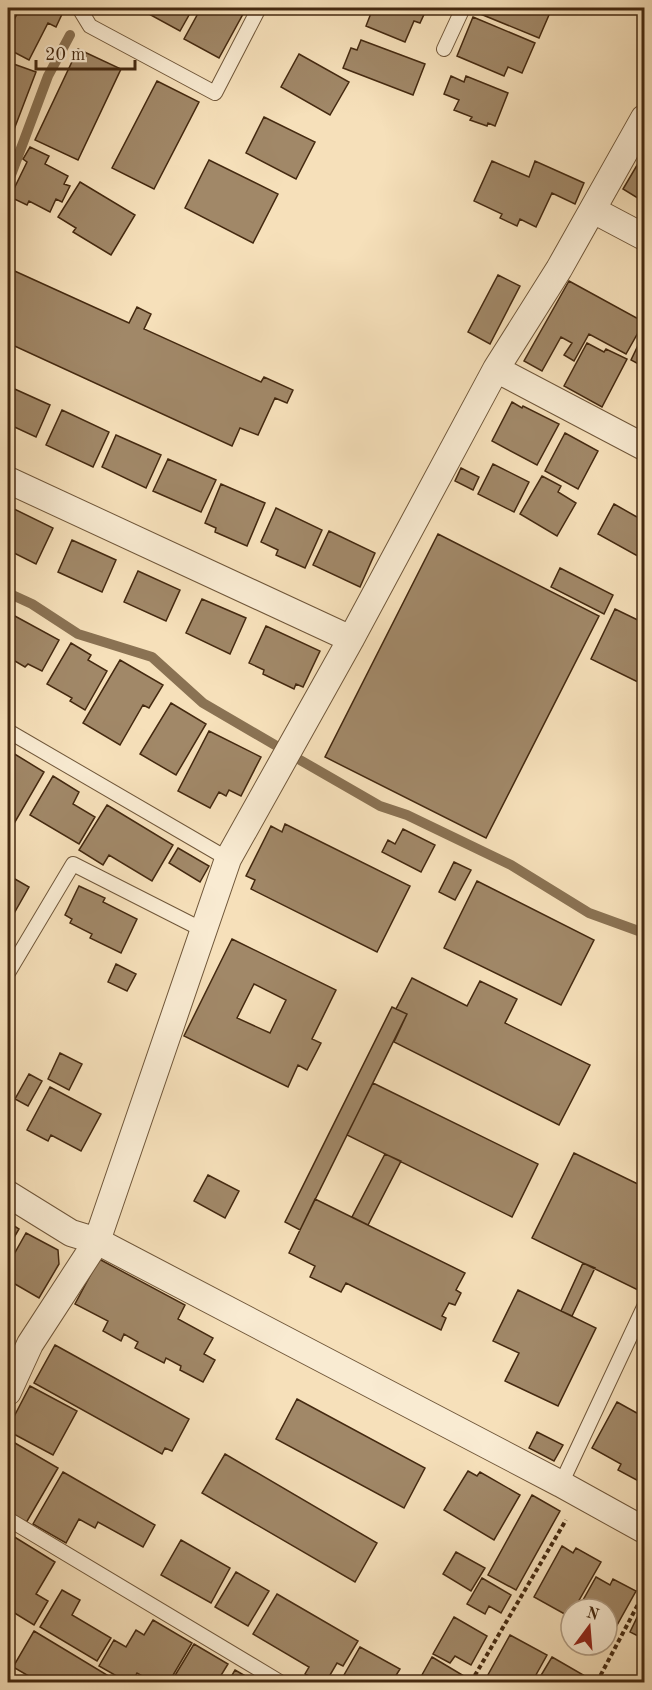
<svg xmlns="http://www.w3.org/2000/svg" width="652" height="1690" font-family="'Old Standard TT',serif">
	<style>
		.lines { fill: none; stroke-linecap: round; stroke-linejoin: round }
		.stream { stroke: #8a7253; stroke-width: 10 }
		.building { fill: #a18868; stroke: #442910; stroke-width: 1.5; fill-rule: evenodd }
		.lane-casing { stroke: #70573a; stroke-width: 16 }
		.street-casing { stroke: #70573a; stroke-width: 28 }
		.path { stroke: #442910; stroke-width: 4; stroke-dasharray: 4.5 3; stroke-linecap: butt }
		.lane { stroke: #f9ebd2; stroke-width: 14 }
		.street { stroke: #f9ebd2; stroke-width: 26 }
	</style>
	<rect width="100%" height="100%" fill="#f6e0ba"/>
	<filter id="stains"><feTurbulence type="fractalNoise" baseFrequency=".00333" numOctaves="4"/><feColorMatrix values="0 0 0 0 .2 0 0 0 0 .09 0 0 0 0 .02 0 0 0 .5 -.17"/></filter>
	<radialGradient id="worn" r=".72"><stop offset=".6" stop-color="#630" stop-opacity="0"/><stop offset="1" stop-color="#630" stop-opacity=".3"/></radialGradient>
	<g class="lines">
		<path class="stream" d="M8,183L48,76L70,35
			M8,593L32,604L78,634L152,657L203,703L275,745
			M300,760L380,806L407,815L511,865L589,913L644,933"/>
	</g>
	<path class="building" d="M20,8H59L64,10L56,27L48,23L29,60L8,49V32Z
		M150,8H193L180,31L147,13Z
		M201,8H231L243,14L219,58L184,39Z
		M373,8H427L420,23L414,21L405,42L366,26Z
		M480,8H552L539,38L478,13Z
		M473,17L535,43L522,73L508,67L504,76L457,56Z
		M361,40L425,64L413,95L343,68L351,48L357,50Z
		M78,49L121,69L78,160L35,140Z
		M299,54L349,82L330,115L281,87Z
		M8,62L36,72L10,140H8Z
		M451,76L464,82L466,76L508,93L495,126L488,123L487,126L470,120L472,117L454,110L459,100L444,94Z
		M157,81L199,102L154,189L112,168Z
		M264,117L315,142L296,179L246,153Z
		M30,147L49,156L45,164L68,176L64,184L70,186L62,202L56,199L50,212L29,201L27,205L10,197L27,162L23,159Z
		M643,155L644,156V202L623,189Z
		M209,160L278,194L253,243L185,208Z
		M492,161L529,177L535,161L584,183L575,204L552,193L536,227L520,219L517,226L500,218L502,214L474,201Z
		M80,182L135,215L111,255L73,232L76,228L58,217Z
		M8,268L129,323L137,307L151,314L144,329L261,382L264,377L293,390L287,403L275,398L258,435L240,428L232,446L8,343Z
		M498,275L520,286L490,344L468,332Z
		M569,281L644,322L626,354L589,334L574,361L564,355L572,343L561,337L542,371L524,361Z
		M644,333V367L631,360Z
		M587,343L604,352L606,349L627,359L602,407L564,386Z
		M8,386L50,405L36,437L8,424Z
		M512,402L522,408L523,406L559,424L537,465L492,441Z
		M62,410L109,432L93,467L46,445Z
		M565,433L598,451L578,489L545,471Z
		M116,435L161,455L146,488L102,467Z
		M168,459L216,480L201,512L153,491Z
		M493,464L529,482L514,512L478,494Z
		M461,468L479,477L473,490L455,481Z
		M542,476L561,486L558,492L576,503L557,536L520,514Z
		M221,484L265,503L247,546L215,532L216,528L205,523Z
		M614,504L644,521L643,559L598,534Z
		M8,506L53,528L36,564L8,550Z
		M276,508L322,530L305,568L276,555L278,550L261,542Z
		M329,531L375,553L360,587L313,565Z
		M438,534L599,616L486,838L325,757Z
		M72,540L116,560L102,592L58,572Z
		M560,568L613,595L604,614L551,587Z
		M138,571L180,590L166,621L124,602Z
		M202,599L246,618L230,654L186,633Z
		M615,609L644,623V685L591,659Z
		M13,615L59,640L42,671L28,664L25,667L8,657L9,653L8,652V625Z
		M266,626L320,651L303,687L296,684L294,689L263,674L264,670L249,663Z
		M71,643L91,655L88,660L107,671L85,710L70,701L72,698L47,684Z
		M120,660L163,685L149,708L143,705L120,745L83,723Z
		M171,703L206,724L176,775L140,754Z
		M209,731L261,757L241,796L229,790L226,796L219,792L210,808L178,791Z
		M8,750L44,772L8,834Z
		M53,776L79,792L73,804L95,817L79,844L30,815Z
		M107,805L173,845L152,881L109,855L103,865L79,850Z
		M285,824L410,886L377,952L251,889L255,880L246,876L271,826L282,832Z
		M403,829L435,845L421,872L382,852L388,840L395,844Z
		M178,848L209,866L200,882L169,863Z
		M454,862L471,870L455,900L439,892Z
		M8,875L29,887L8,924Z
		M477,881L594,940L561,1005L444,948Z
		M79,886L105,898L103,902L137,919L121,953L90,938L92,934L70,923L72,919L65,915Z
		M232,939L336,990L312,1039L321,1043L307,1070L298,1065L288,1087L184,1036ZM254,984L286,1000L270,1033L237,1018Z
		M116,964L136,974L127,991L108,982Z
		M412,978L467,1006L480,981L517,999L505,1023L590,1065L559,1125L394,1042L407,1014L396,1009Z
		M392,1007L407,1014L300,1230L285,1222Z
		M60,1053L82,1064L69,1090L48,1079Z
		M29,1074L42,1081L28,1106L15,1099Z
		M373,1083L538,1164L512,1217L347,1135Z
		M50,1087L101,1114L81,1151L51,1135L48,1141L27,1130Z
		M574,1153L644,1187V1278L638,1290L532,1238Z
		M385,1154L401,1161L368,1225L352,1217Z
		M208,1175L239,1191L225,1218L194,1201Z
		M315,1199L465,1273L456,1290L461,1293L455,1305L449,1303L442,1316L446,1318L441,1330L346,1283L341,1292L310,1277L315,1266L289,1253Z
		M8,1222L19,1229L8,1248Z
		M26,1233L58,1250L59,1264L39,1298L8,1280V1265Z
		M99,1259L185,1305L178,1319L213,1338L204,1354L215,1360L203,1382L180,1370L181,1366L166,1358L164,1363L135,1348L138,1342L124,1334L121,1341L103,1331L108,1321L75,1304Z
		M583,1263L595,1268L572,1316L561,1311Z
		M518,1290L596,1328L558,1406L505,1381L519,1353L493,1341Z
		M55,1345L189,1419L172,1451L165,1448L162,1454L34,1383Z
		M30,1386L77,1411L53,1455L8,1431V1428Z
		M297,1399L425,1468L404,1508L276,1439Z
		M617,1402L644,1417V1484L618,1470L621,1464L592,1448Z
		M537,1432L563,1445L554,1461L529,1448Z
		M8,1439L58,1468L26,1523L8,1513Z
		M225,1454L377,1543L355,1582L202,1493Z
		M468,1471L477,1476L480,1472L520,1495L494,1540L444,1510Z
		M63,1472L155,1525L143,1547L98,1522L95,1528L79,1519L66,1543L33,1524Z
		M532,1495L560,1511L516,1590L488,1575Z
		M8,1533L55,1562L36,1594L48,1601L34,1625L8,1609Z
		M181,1540L230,1568L211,1603L161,1575Z
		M562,1546L573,1553L576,1548L601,1562L574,1609H571L570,1617L534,1597Z
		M456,1552L485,1568L471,1591L443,1574Z
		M236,1572L269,1591L248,1626L215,1607Z
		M596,1577L610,1585L613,1579L636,1591L607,1643V1609H578Z
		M482,1578L511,1595L501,1613L489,1606L485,1614L467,1604Z
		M62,1590L80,1600L72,1615L111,1638L97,1661L40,1627Z
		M277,1594L358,1641L343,1666L337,1663L326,1682H320L305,1674L309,1667L253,1634Z
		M644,1603V1639L630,1632Z
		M454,1617L487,1636L471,1665L455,1656L450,1663L433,1654Z
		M153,1620L192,1643L169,1682H153L137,1673L132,1682H127L99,1666L114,1640L126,1647L136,1630L144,1635Z
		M34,1631L107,1675L103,1682H39L13,1667Z
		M510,1635L547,1655L532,1682H484Z
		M194,1644L228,1664L217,1682H171Z
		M360,1647L400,1669L392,1682H340Z
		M432,1657L464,1676L460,1682H418Z
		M552,1657L592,1680L591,1682H537Z
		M235,1670L256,1682H228Z"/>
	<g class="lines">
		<defs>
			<path id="lane" d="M79,8L90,26L215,93L259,8
				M444,49L463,8
				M8,731L228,859
				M8,973L73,864L203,930
				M561,1484L644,1307
				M8,1519L280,1682"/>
			<path id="street" d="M593,210L644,237
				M496,369L644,447
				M8,480L351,639
				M8,1194L71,1233L97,1241L561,1484L644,1530
				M8,1392L30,1344L97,1241L228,859L351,639L496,369L559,269L644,118"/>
		</defs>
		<use href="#lane" class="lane-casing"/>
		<use href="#street" class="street-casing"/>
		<path class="path" d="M471,1682L566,1520
			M597,1682L644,1593"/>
		<use href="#lane" class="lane"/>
		<use href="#street" class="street"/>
	</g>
	<rect width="652" height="1690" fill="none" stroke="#f6e0ba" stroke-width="30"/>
	<rect x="9" y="9" width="634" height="1672" fill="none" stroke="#442910" stroke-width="3"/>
	<rect x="15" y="15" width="622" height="1660" fill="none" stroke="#442910" stroke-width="1.5"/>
	<g transform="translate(589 1627) rotate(16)"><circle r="28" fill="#f9ebd2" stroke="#b19d84" stroke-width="1.5"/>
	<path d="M0-4.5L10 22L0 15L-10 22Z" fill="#8f2418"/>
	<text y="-9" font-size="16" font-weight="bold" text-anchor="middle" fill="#442910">N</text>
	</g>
	<path d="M36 60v9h99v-9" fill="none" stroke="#442910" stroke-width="3"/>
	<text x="45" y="60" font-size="18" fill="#442910" stroke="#f9ebd2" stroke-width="4.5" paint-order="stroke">20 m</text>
	<rect width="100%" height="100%" filter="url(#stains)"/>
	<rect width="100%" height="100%" fill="url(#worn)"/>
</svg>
